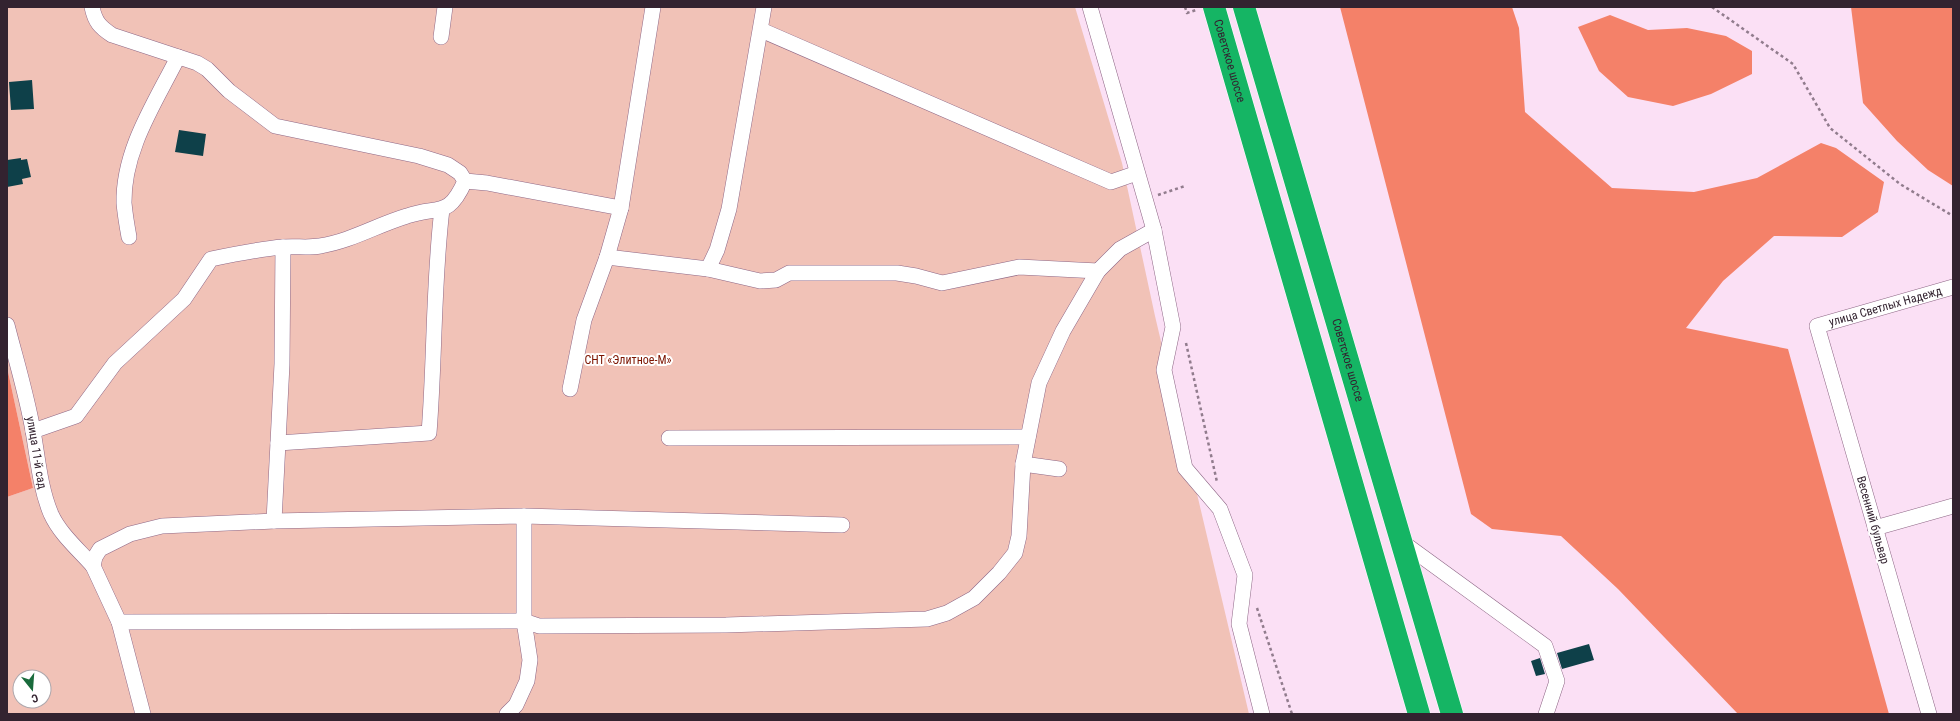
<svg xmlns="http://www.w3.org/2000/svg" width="1960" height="721" font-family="'Roboto Condensed',sans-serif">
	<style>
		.green { fill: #f1c2b7; fill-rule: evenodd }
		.forest { fill: #f48169 }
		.building { fill: #0e4049 }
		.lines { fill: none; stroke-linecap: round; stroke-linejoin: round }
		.minor-casing { stroke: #8e6786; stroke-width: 16 }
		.highway-casing { stroke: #fff; stroke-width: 23 }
		.path { stroke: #917c8d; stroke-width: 2.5; stroke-dasharray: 3 3; stroke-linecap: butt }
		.minor { stroke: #fff; stroke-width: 15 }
		.highway { stroke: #15b564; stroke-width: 22 }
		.labels { text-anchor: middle; stroke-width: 4; stroke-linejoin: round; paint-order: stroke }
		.street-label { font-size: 12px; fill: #332330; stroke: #fff }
		.park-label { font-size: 12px; fill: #7c1400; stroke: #fff }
	</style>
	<rect width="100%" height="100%" fill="#fbe0f5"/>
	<path class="green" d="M7,7H1075L1122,163L1155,316L1249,714H7V497L33,488L7,367ZM20,677H44V701H20Z"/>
	<path class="forest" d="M1340,7H1512L1519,28L1525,112L1612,188L1694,192L1757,178L1821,143L1836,148L1884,182L1878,212L1842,237L1774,236L1723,281L1686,328L1788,349L1889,714H1738L1618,589L1561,536L1492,529L1471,514Z
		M1851,7H1953V186L1928,170L1897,141L1863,103Z
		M1610,15L1648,30L1687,28L1726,36L1752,51V74L1711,94L1673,106L1628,97L1599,71L1578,27Z
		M7,367L33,488L7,497Z"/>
	<path class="building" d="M32,80L34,109L11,110L9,82Z
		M179,130L206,134L203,156L175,152Z
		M21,158V160L27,159L31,177L22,179L23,184L7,187V160Z
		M1589,644L1594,660L1562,669L1557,653Z
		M1540,658L1545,674L1536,676L1531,661Z"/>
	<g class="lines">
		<defs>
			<g id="minor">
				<path d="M1090,7L1154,230L1173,327L1164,370L1185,468L1220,509L1245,575L1239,624L1262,714"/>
				<path d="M761,30L1111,182L1137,173"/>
				<path d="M441,37L445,7"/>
				<path d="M465,181L487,183L621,208"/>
				<path d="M129,237C127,226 125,214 124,203C123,150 155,103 178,57"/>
				<path d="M607,257L708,269L760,281L776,280L789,273H897L916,276L942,283L1019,267L1098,271L1120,249L1154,230"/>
				<path d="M708,269L717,250L729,209L764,7"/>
				<path id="s1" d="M7,325C16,360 27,396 33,431C38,459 40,488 51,514C60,534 79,550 93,566"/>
				<path d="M570,389L584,320L607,257L621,208L653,7"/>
				<path d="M33,431L76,416L115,363L184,299L211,259C235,254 259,249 283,247C296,246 308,248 320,246C351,241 377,225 407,216C439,205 448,219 465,181L460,173L448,165L419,156L275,126L229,91L207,69L197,63L112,35C100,27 95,22 92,7"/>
				<path d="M669,438L1028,437"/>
				<path d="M278,443L429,433C435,358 433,284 442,209"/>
				<path d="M1023,464L1059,469"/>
				<path d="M524,516L842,525"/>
				<path d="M274,521L282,364L283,247"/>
				<path d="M1875,528L1953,506"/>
				<path d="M1402,542L1545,646L1557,681L1546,714"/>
				<path d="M119,622L143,714"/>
				<path d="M507,714L516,705L527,681L530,660L524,621V516L274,521L162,526L130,534L100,549L95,557L93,566L119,622L524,621L539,626L726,625L927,619L947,613L974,598L999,573L1015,553L1019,536L1023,464L1039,383L1063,331L1098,271"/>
				<path id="s2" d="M1929,714L1817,326L1953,287"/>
			</g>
			<g id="highway">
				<path id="s3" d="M1214,7L1419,714"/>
				<path id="s4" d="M1244,7L1452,714"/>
			</g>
		</defs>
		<use href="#minor" class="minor-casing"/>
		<use href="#highway" class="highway-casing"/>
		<path class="path" d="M1185,7L1187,13L1196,10
			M1712,7L1793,64L1830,128L1900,184L1953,216
			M1158,195L1185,186
			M1186,343L1217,482
			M1257,608L1292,714"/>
		<use href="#minor" class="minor"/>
		<use href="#highway" class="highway"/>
	</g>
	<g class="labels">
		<g class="street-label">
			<text dy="4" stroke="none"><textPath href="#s3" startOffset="56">Советское шоссе</textPath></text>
			<text dy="4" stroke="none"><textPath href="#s2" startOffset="475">улица Светлых Надежд</textPath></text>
			<text dy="4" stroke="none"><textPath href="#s4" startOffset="368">Советское шоссе</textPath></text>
			<text dy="4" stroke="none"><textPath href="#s1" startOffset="131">улица 11-й сад</textPath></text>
			<text transform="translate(1873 520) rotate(74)" y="4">Весенний бульвар</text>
		</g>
		<g class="park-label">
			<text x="628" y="364">СНТ «Элитное-М»</text>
		</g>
	</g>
	<rect width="1960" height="721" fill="none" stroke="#332330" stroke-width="16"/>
	<g transform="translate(32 689) rotate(163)"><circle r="19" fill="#ffffff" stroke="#ada7ac"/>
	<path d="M0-3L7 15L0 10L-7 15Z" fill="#196b3c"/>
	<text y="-6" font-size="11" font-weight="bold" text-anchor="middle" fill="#332330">С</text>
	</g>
</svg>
